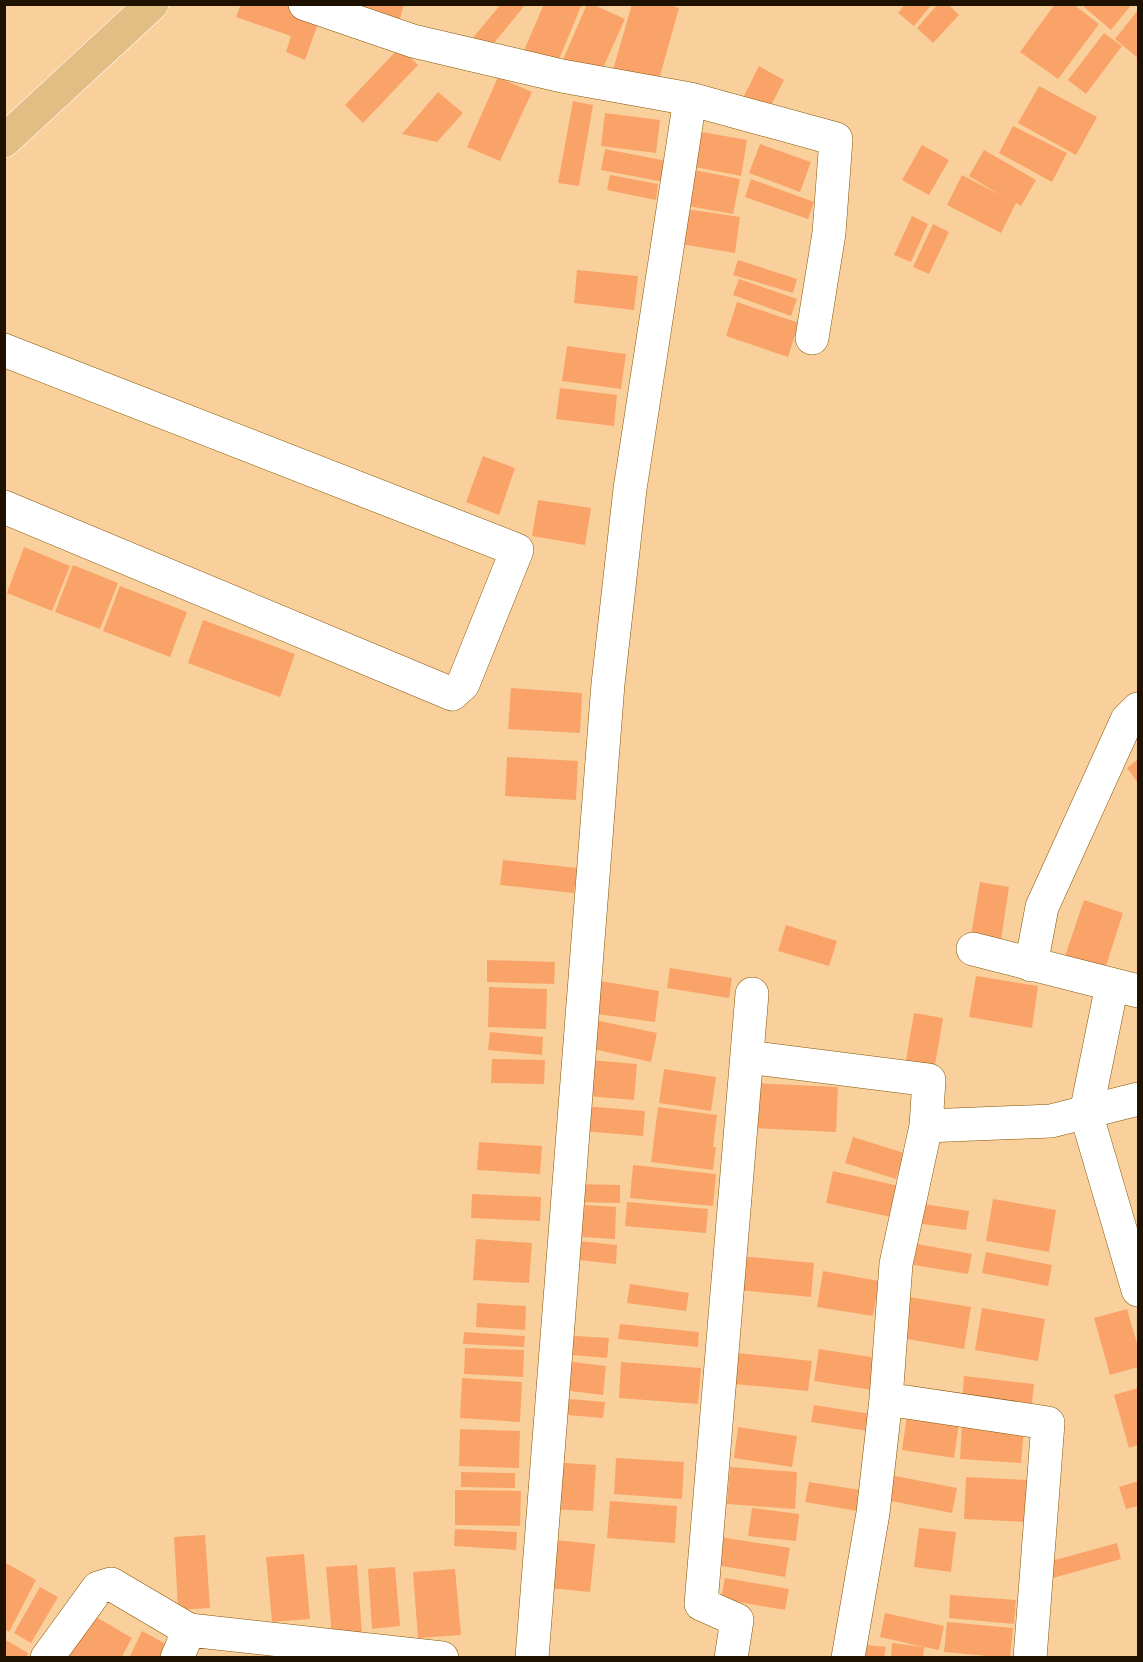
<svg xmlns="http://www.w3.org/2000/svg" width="1143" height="1662" font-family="Barlow,sans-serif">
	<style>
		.building { fill: #faa369 }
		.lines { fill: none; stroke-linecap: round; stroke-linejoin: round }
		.minor-casing { stroke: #825504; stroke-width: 34 }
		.major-casing { stroke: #fff; stroke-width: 34 }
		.minor { stroke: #fff; stroke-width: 33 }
		.major { stroke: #e3be84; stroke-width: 33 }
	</style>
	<rect width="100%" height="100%" fill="#f9d09c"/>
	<path class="building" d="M241,4H284L320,18L305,60L286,52L291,36L236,17Z
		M345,4H404L398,26Z
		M501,4H526L484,55L467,45Z
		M544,4H582L555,69L522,55Z
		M587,4H592L625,19L598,79L559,69Z
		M632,4H667L679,8L656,90L611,77Z
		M905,4H932L914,26L898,13Z
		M938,4H948L959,15L933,43L917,28Z
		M1055,4H1073L1099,24L1058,79L1020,52Z
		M1086,4H1132L1111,30L1084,7Z
		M1138,10V58L1115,39Z
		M1104,33L1122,46L1086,94L1068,80Z
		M400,47L418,65L363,123L345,105Z
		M759,66L784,80L766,115L741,102Z
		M498,77L532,92L500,161L467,147Z
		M1039,86L1097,117L1076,155L1018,123Z
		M438,92L463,113L437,142L402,134Z
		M573,101L593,105L579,186L558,183Z
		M605,113L660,120L656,153L601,146Z
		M1013,126L1067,153L1052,182L999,153Z
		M691,130L747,140L741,176L685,165Z
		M760,144L811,162L800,192L749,173Z
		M922,145L949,160L929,195L902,180Z
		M605,149L667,161L664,182L601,170Z
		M984,150L1036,180L1021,206L1016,203L1001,233L947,205L962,175L1000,195L969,176Z
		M684,168L740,179L733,214L677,204Z
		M610,175L658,184L656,200L607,190Z
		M751,179L814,202L808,219L745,197Z
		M680,208L740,217L735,253L675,243Z
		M912,216L928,224L911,262L894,255Z
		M933,224L949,232L929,274L913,267Z
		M738,260L797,279L793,293L733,275Z
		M577,270L638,276L634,310L574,303Z
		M739,279L797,299L791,316L733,295Z
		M737,302L799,323L788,357L726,336Z
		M567,346L626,354L621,389L562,381Z
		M560,388L617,395L614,426L556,419Z
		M483,456L515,468L499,515L466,502Z
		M538,500L591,508L585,545L532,536Z
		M24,547L70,566L52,611L7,593Z
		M73,565L118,583L100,629L55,612Z
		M120,586L187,612L170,657L103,631Z
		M203,620L295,654L280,697L188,663Z
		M511,688L582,693L580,733L508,729Z
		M507,757L578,761L576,800L505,796Z
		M1138,759V783L1127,768Z
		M503,860L577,868L574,893L500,885Z
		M980,882L1009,887L1001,940L971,935Z
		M1084,900L1123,913L1105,969L1065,956Z
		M786,925L837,941L829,966L778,951Z
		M487,960L555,962L554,984L487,982Z
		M670,968L732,978L729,998L667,988Z
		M976,976L1038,986L1032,1028L969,1017Z
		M595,980L659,991L655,1022L590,1013Z
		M489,987L547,989L546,1029L488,1027Z
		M914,1013L943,1018L934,1071L905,1066Z
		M595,1020L657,1033L651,1062L589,1048Z
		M490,1032L543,1037L542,1055L488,1050Z
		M492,1059L545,1060L544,1084L491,1083Z
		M590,1060L637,1064L634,1100L587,1096Z
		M664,1069L716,1077L711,1111L659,1103Z
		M754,1083L838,1087L836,1132L751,1128Z
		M583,1106L645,1111L643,1136L581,1131Z
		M658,1107L717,1115L713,1147H716L713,1170L651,1162Z
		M853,1137L904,1153L896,1179L845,1163Z
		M479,1142L542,1146L540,1174L477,1170Z
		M633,1165L716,1174L713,1206L630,1198Z
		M833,1171L899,1186L891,1217L826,1203Z
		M573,1184L620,1185V1203L572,1202Z
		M472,1194L541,1197L540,1221L471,1218Z
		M993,1199L1056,1210L1049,1252L986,1241Z
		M627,1202L708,1209L706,1233L625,1226Z
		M918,1203L969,1211L966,1230L916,1223Z
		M570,1204L616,1207L615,1239L568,1236Z
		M476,1239L532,1243L529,1283L473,1280Z
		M570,1240L617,1245L616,1264L568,1259Z
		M912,1243L972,1254L968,1274L908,1264Z
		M986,1252L1052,1265L1048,1286L982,1273Z
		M740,1256L814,1263L811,1297L738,1290Z
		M823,1271L879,1281L873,1316L817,1307Z
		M630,1284L689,1293L686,1311L627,1303Z
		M909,1297L971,1307L964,1349L902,1338Z
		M477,1303L526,1306L525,1330L476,1327Z
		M982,1308L1045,1319L1038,1361L975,1350Z
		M1127,1309L1138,1347V1367L1110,1375L1094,1318Z
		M620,1324L699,1332L698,1347L618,1339Z
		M464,1332L525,1336L524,1347L463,1344Z
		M560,1335L609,1338L607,1358L559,1354Z
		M465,1348L524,1350L523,1377L464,1374Z
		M819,1349L877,1358L872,1390L814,1381Z
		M738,1353L812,1361L808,1391L735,1384Z
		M557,1360L606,1366L603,1395L554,1389Z
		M621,1362L701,1368L698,1404L619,1398Z
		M964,1376L1034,1384L1031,1412L962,1404Z
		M462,1378L522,1382L520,1422L460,1418Z
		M1138,1388V1445L1129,1448L1114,1395Z
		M557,1398L605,1402L603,1418L555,1414Z
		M814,1405L871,1414L868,1431L811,1422Z
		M907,1416L959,1423L954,1458L902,1450Z
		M962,1423L1024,1427L1021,1463L960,1459Z
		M738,1427L797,1436L792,1467L734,1458Z
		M460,1429L520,1431L519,1468L459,1466Z
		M616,1458L684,1462L682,1499L614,1494Z
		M551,1462L596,1465L593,1511L548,1509Z
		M730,1467L797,1472L795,1509L727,1504Z
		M461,1472L515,1473V1488L461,1487Z
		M890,1475L957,1488L952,1513L886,1500Z
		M966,1477L1029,1480L1027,1522L964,1519Z
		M1138,1481V1506L1126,1509L1119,1487Z
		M809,1482L873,1492L869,1513L805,1502Z
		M455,1490L521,1491L520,1526L455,1525Z
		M610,1501L677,1506L675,1543L607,1538Z
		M752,1508L799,1514L796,1541L748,1536Z
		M919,1528L956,1532L951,1572L914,1567Z
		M455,1529L517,1532L516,1550L454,1546Z
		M205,1535L210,1608L178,1610L174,1537Z
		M720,1537L790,1548L785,1577L716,1565Z
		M545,1539L595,1544L590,1592L540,1587Z
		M1117,1543L1121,1559L1053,1578L1048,1562Z
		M304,1554L310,1619L272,1622L266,1557Z
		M4,1562L36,1580L9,1632L4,1629Z
		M357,1565L362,1635L332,1637L326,1567Z
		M395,1567L400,1626L372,1629L368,1569Z
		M455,1569L461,1635L418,1638L413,1572Z
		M725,1578L789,1589L785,1610L721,1599Z
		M40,1587L58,1597L31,1643L14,1633Z
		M950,1595L1016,1600L1014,1624L949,1618Z
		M86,1611L132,1638L121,1658H59Z
		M885,1613L944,1626L939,1650L924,1647L923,1658H891L892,1643L924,1647L880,1637Z
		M947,1622L1013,1628L1010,1658L944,1652Z
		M142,1631L177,1650L173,1658H129Z
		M4,1639L28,1653L26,1658H4Z
		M857,1644L886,1647L884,1658H856Z"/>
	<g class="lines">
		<defs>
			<path id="minor" d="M305,4L413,41L562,76L690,99
				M4,350L517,550L463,684L452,694L4,507
				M973,949L1138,991
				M1031,965L1042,907L1127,720L1138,709
				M1112,985L1086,1113L1138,1290
				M748,1057L929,1080L926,1126L896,1264L886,1399L873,1513L848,1658
				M926,1126L1051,1121L1138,1099
				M886,1399L1048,1423L1030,1658
				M47,1658L98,1588L111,1584L189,1630L442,1658
				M177,1658L189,1630
				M532,1658L608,684L630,489L690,99L836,139L829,233L812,338
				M731,1658L737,1620L701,1604L752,994"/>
			<path id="major" d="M4,141L152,4"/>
		</defs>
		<use href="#minor" class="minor-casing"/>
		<use href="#major" class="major-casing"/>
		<use href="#minor" class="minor"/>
		<use href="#major" class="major"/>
	</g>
	<rect width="1143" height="1662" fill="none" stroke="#1f1100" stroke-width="12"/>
</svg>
